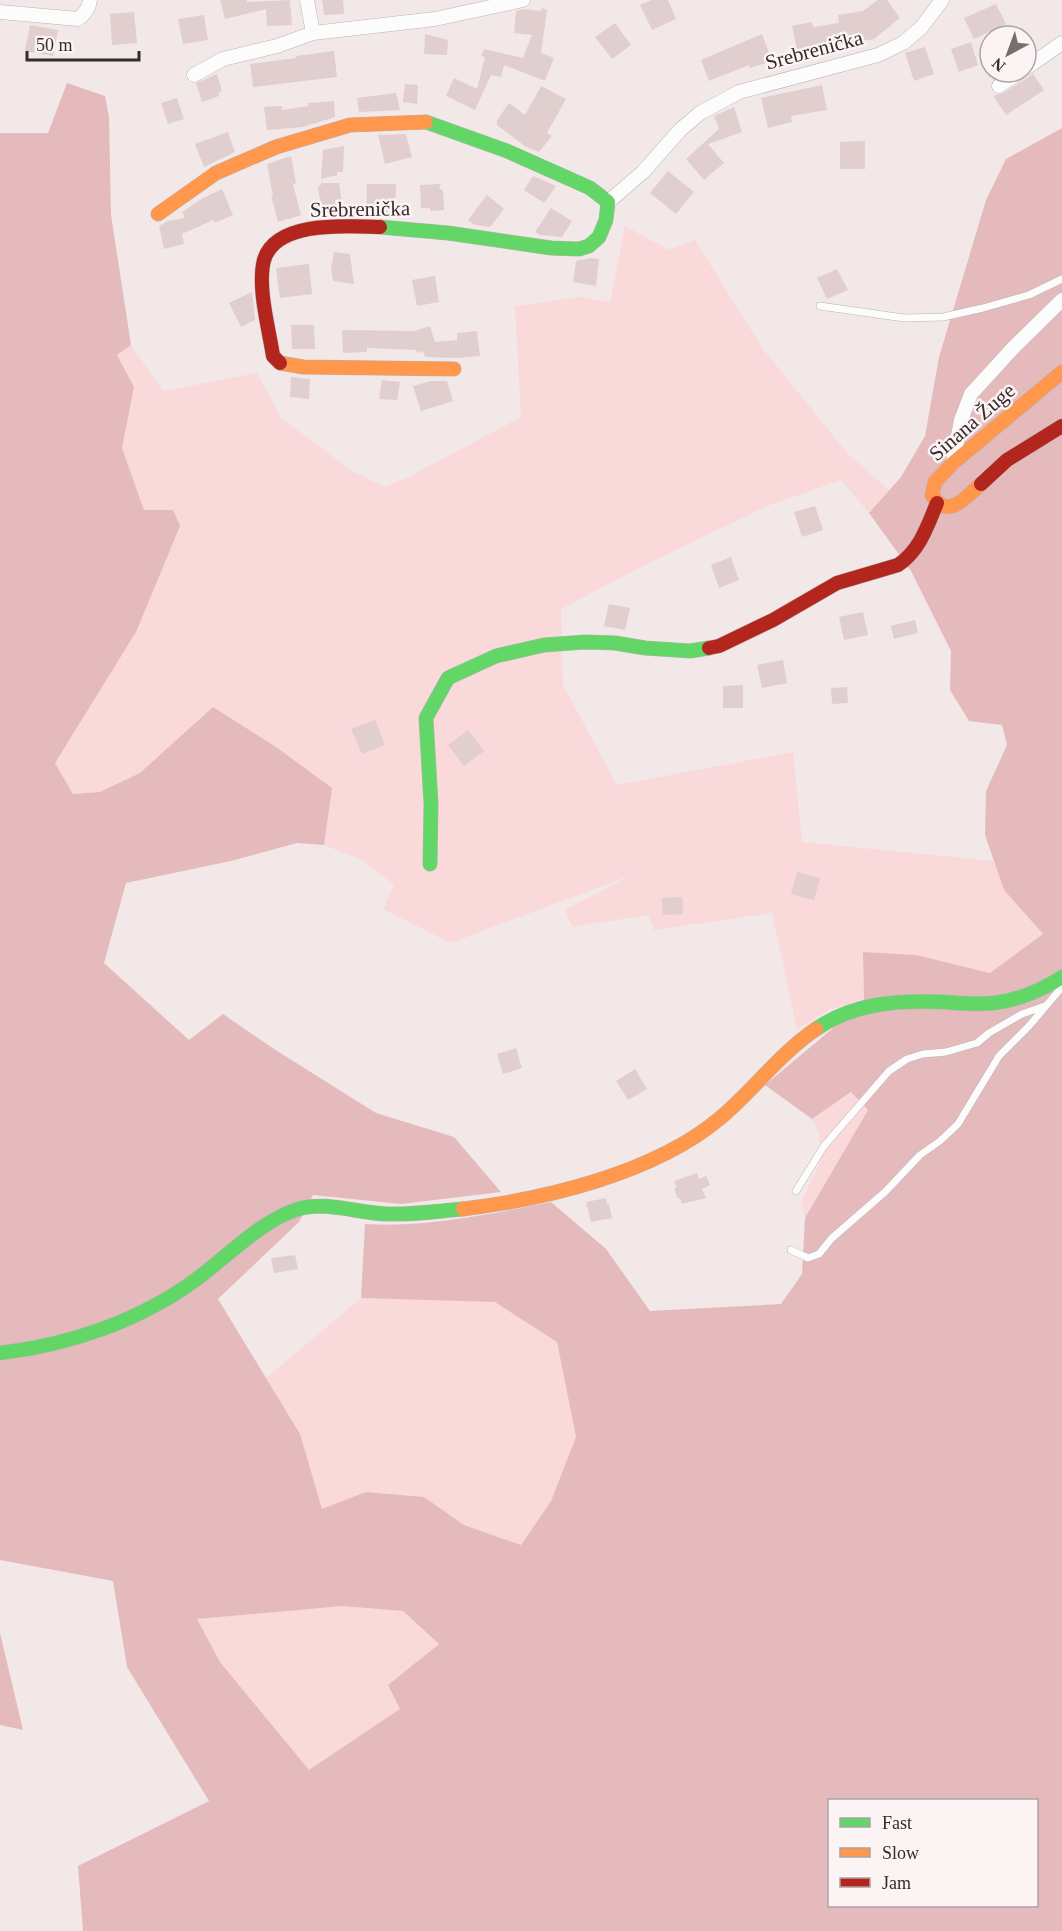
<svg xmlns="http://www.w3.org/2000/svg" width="1062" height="1931" font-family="Georgia,serif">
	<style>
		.green { fill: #f9d9d9 }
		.forest { fill: #e5babc; fill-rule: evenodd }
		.building { fill: #e1cecf }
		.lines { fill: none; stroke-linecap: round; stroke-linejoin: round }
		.lane-casing { stroke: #bbb3b3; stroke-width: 8 }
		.street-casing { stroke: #bbb3b3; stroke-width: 15 }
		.fast-casing { stroke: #bbb3b3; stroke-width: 15 }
		.slow-casing { stroke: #bbb3b3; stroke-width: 15 }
		.jam-casing { stroke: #bbb3b3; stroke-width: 15 }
		.lane { stroke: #fdfcfc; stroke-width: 7 }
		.street { stroke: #fdfcfc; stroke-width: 14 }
		.fast { stroke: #63d668; stroke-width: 14 }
		.slow { stroke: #ff974d; stroke-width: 14 }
		.jam { stroke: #b3261e; stroke-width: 14 }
		.labels { text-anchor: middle; stroke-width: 5; stroke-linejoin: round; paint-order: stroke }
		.street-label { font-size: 21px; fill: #342c2c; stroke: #fcf3f4 }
	</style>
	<rect width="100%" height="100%" fill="#f3e8e8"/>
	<path class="green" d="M625,226L669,250L695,240L763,349L848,454L889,490L869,513L841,480L767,506L645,565L561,609L563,685L617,785L793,752L802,842L994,861L1004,890L1043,934L990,973L916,955L863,952L864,999L829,1010L797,1029L772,913L654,930L648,915L573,927L565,910L632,875L450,943L383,909L394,885L362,860L324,845L331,788L213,707L140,773L100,792L73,794L55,762L136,632L173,510H144L122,448L134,387L117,355L131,345L163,391L257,373L281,418L354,472L384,487L407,478L521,417L515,306L581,297L610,302Z
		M852,1092L868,1110L805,1218L801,1201L821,1161L819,1133L812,1119Z
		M361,1298L495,1301L557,1342L576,1437L551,1501L521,1545L464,1525L424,1497L366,1492L322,1510L300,1434L266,1378Z
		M342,1606L403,1611L439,1644L388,1685L401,1709L309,1770L220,1662L197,1619Z"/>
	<path class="forest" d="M67,83L105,96L109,117L111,215L131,345L117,355L134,387L122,448L144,510H173L180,526L136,632L55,763L73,794L100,792L140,773L213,707L276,747L332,788L324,845L297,843L231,861L126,883L104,963L189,1040L223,1014L274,1049L376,1113L454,1137L501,1192L401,1204L313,1195L299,1222L218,1299L300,1434L322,1509L366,1492L424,1497L464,1525L521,1545L551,1501L576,1437L557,1342L495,1302L361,1298L365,1224C427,1228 490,1214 551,1202L606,1249L650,1311L781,1304L802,1274L805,1218L868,1110L851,1092L812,1119L765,1085L832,1029L864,999L863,952L916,955L990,973L1043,934L1004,890L985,835L986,791L1007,745L1002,725L969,721L950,690L951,651L911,571L869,513L901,477L925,436L939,357L986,200L1006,159L1062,128V1931H83L78,1866L209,1801L127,1667L113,1581L0,1560V133H48ZM342,1606L403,1611L439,1644L388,1685L400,1709L309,1770L220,1662L197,1619ZM830,1800H1036V1906H830Z
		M0,1633L23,1730L0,1725Z"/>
	<path class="building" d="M220,0H247V2L290,0L292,25L267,26L266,9L225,19Z
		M322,0H343L344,14L324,15Z
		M652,0H668L676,19L652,30L640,5Z
		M878,0H887L900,18L874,39L835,45L834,42L797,50L792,26L812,22L813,27L839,23L838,15L863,11Z
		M996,4L1006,24L974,39L964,18Z
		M542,8L547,10L541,53L554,58L545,81L504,65L501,77L491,75L475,110L446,96L454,78L477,89L485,57L481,56L484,49L523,58L532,35L514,33L516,11L524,9L541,11Z
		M134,12L137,43L112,45L110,14Z
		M204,15L208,40L183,44L178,19Z
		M615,23L631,45L612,59L595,37Z
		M30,25L58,30L53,56L25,51Z
		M425,34L448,40L447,55L424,54Z
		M762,34L772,61L750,68L749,65L709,81L701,60Z
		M971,42L978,65L959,72L951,49Z
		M925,47L934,74L914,81L905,53Z
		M334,51L337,77L253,87L250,64L296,58V56Z
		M217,74L222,91L219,92V96L202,102L196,83Z
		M1033,74L1044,90L1006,115L993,96L1004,93Z
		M405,84L418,85L417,104L403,102Z
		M822,85L827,110L791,116L792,122L768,128L761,98Z
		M541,86L566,99L547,133L552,136L539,152L526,147L497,125V120L509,103L525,115Z
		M396,93L400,110L359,112L357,98Z
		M177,98L184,119L168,124L161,103Z
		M334,101L335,117L303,127L267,130L264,107L282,106V110L308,106V103Z
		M734,107L742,132L708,144L724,163L704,180L686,159L719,129L714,116Z
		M228,132L235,152L204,167L195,144Z
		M406,134L412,157L385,164L378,135Z
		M865,141V169H840V142Z
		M344,146L343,172H337V175L321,179L323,150Z
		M291,156L296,183L293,184L301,215L278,222L271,196H273L267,164Z
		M668,171L694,192L676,214L650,193Z
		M533,176L556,186L544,203L524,190Z
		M321,183H339L343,209L322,213L318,186L321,185Z
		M367,184H396L395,216L366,215Z
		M441,184L439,188L443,191L444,210L430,211V208H421L420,185Z
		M222,189L233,215L215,223L213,220L182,234L184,244L164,249L159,226L168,221L185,218L182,212L203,198Z
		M487,195L504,209L490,227L475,225L468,220Z
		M551,208L572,221L562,237L540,235L535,232Z
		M334,252L350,254L354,284L333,281L331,269Z
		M591,258L599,259L596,286L573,282L576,261Z
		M309,264L312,294L280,298L276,268Z
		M837,269L848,290L827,299L817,278Z
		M435,276L439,302L417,306L412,280Z
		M252,292L255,320L241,327L229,303Z
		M291,325H314L315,349H292Z
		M430,326L435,342L457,340V333L477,331L480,356L458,358L425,357L423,351L417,353L416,350L367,348V352L343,353L342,330L414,331Z
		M291,377L310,379L309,399L290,397Z
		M382,380L400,382L397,400L379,399Z
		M431,381H447L453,401L421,411L413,386Z
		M815,506L823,530L802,537L794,512Z
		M731,557L739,580L719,588L711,565Z
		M609,604L630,608L625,630L604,626Z
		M863,612L868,635L844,640L839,617Z
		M915,620L918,633L894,639L891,626Z
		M783,660L787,683L762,688L757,665Z
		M743,685V708H723V686Z
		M847,687L848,703L832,704L831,688Z
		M375,720L385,745L362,754L351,729Z
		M468,730L484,751L464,766L448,745Z
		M797,872L820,878L814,900L791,894Z
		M682,897L683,914L663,915L662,898Z
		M516,1048L522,1068L503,1074L497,1054Z
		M635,1069L647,1089L628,1100L616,1081Z
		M697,1173L699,1179L706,1176L710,1185L702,1189L706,1198L682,1204L680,1198L678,1199L674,1188L677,1187L674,1181Z
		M606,1198L607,1204H609L612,1218L591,1222L586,1202Z
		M295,1255L298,1269L274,1273L271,1258Z"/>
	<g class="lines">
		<defs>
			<path id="lane" d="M820,306L904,318L943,317L983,308L1029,295L1062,279
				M796,1191L824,1146L889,1071L907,1059L923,1054L946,1052L977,1043L989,1033L1022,1014L1045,1006
				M791,1250L808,1258L819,1254L832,1238L885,1192L920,1155L940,1141L958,1124L999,1056L1029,1026L1062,987"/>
			<path id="street" d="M307,0L313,33
				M0,12L78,19C85,14 89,9 90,0
				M1026,68L1062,43
				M194,75L223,59L277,46L313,33L435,19L523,0
				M999,86L1020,72
				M608,202L643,172L680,130L700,113L739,92L878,55L903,43L921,28L942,0
				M953,463L961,420L971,394L1014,347L1062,300"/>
			<path id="fast" d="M380,227L448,233L551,248L579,249L589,246L599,237L606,220L608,202L590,188L507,151L426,122
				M430,864L431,804L426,718L448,678L496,656L544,645L585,642L615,643L645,648L690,651L709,648
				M816,1029C854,1003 898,1000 943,1002C960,1003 977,1005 994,1003C1018,1000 1042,990 1062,977
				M0,1353C70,1345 142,1320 198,1278C229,1255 259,1223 295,1210C324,1200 357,1213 386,1214C412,1215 438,1211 463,1209"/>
			<path id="slow" d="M158,214L216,173L276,147L350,125L426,122
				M280,363L303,367L454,369
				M981,484C966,497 948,521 932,495L935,482L953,463L1062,372
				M463,1209C546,1199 654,1173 719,1119C753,1091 779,1054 816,1029"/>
			<path id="jam" d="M280,363L273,356C269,329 257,287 264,260C276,220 348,226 380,227
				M981,484L1007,460L1062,426
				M709,648L719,646L773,620L837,583L898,565C920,550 927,527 937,503"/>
		</defs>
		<use href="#lane" class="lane-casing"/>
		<use href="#street" class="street-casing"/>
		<use href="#fast" class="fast-casing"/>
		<use href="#slow" class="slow-casing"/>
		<use href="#jam" class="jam-casing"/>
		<use href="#lane" class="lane"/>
		<use href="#street" class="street"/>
		<use href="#fast" class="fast"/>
		<use href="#slow" class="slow"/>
		<use href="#jam" class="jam"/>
	</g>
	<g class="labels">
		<g class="street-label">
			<text transform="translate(814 50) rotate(-15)" y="7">Srebrenička</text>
			<text transform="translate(360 209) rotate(-1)" y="7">Srebrenička</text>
			<text transform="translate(972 422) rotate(-41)" y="7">Sinana Žuge</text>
		</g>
	</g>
	<rect x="828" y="1799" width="210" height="108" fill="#fcf3f4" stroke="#aca3a4" stroke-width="1.5"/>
	<rect x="840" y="1818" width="30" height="9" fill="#63d668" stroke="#aca3a4" stroke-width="1.5"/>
	<text x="882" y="1829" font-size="18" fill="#342c2c">Fast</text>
	<rect x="840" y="1848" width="30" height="9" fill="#ff974d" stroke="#aca3a4" stroke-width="1.5"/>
	<text x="882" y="1859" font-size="18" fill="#342c2c">Slow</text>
	<rect x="840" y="1878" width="30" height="9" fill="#b3261e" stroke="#aca3a4" stroke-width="1.5"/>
	<text x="882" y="1889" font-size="18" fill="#342c2c">Jam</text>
	<g transform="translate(1008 54) rotate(221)"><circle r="28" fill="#fcf3f4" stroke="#aca3a4" stroke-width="1.5"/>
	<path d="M0-4.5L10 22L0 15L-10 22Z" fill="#776e6e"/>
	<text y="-9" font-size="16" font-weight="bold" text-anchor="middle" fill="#342c2c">N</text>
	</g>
	<path d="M27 51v9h112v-9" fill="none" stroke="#342c2c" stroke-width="3"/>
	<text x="36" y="51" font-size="18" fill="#342c2c" stroke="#fcf3f4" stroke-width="4.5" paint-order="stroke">50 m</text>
</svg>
